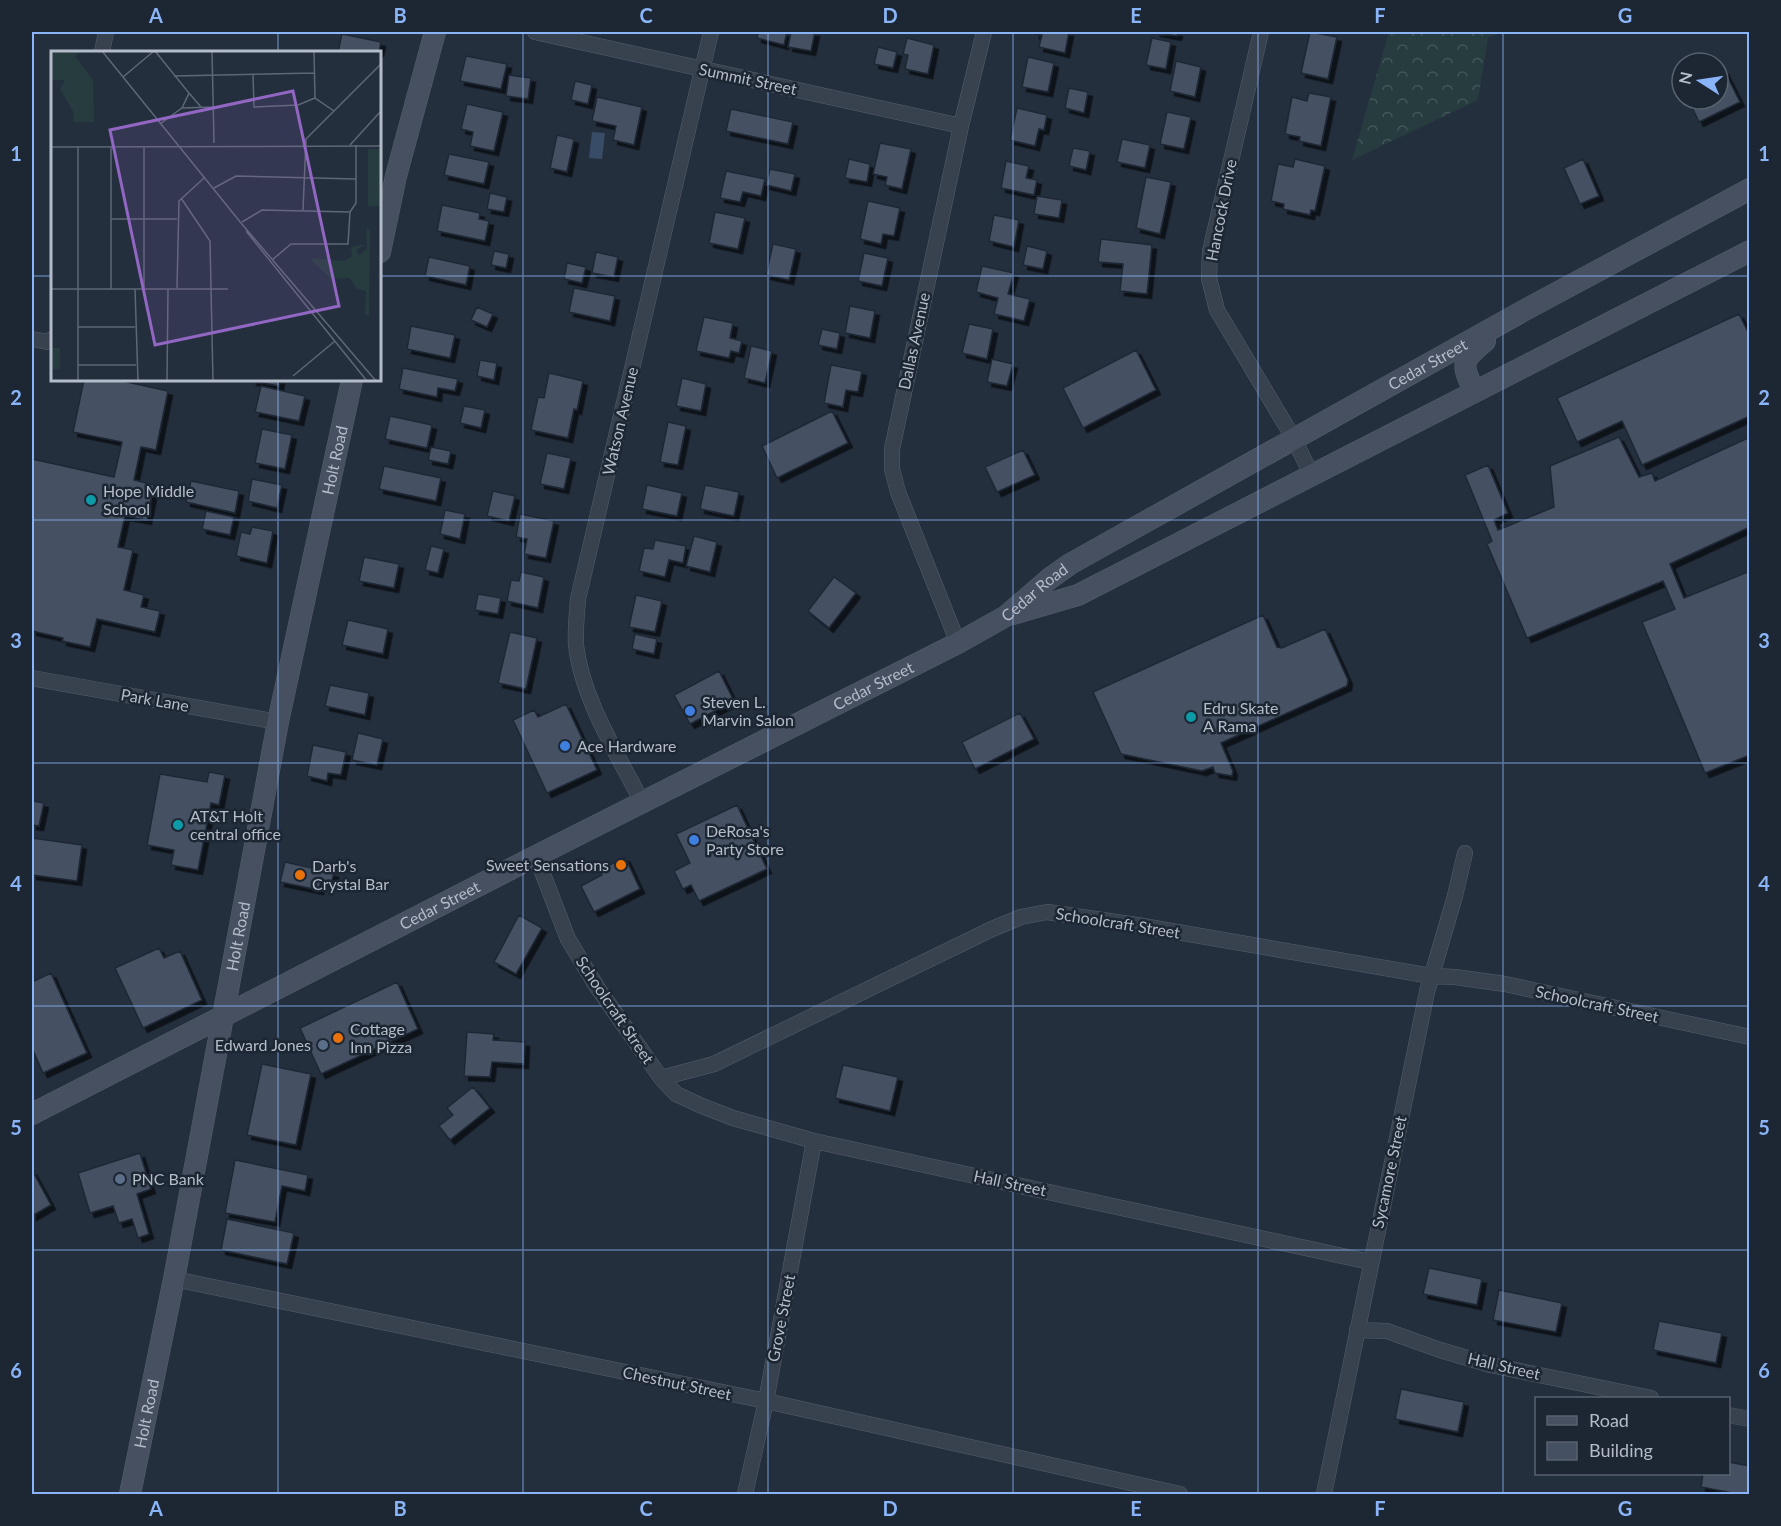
<svg xmlns="http://www.w3.org/2000/svg" width="1781" height="1526" font-family="Lato,sans-serif">
	<style>
		.forest { fill: url(#forest-crowns) }
		.water { fill: #394c67 }
		.building { fill: #455162; stroke: #1f2835; stroke-width: 1.5; filter: url(#shadow) }
		.lines { fill: none; stroke-linecap: round; stroke-linejoin: round }
		.street-casing { stroke: #565f6c; stroke-width: 16 }
		.secondary-casing { stroke: #565f6c; stroke-width: 22 }
		.street { stroke: #38414e; stroke-width: 15 }
		.secondary { stroke: #465061; stroke-width: 21 }
		.grid { fill: none; stroke: #8ab4f8; stroke-width: 1.5; stroke-opacity: 0.55 }
		.culture-dot { fill: #0f9aa8; stroke: #1d2633; stroke-width: 2 }
		.shop-dot { fill: #3f7fe0; stroke: #1d2633; stroke-width: 2 }
		.food-dot { fill: #e8710a; stroke: #1d2633; stroke-width: 2 }
		.service-dot { fill: #5c6f8a; stroke: #1d2633; stroke-width: 2 }
		.labels { text-anchor: middle; stroke-width: 5; stroke-linejoin: round; paint-order: stroke }
		.street-label { font-size: 16px; fill: #b4bcc9; stroke: #1d2633 }
		.poi-label { font-size: 16px; fill: #b4bcc9; stroke: #1d2633; text-anchor: start }
		.inset-road { fill: none; stroke: #5e6776; stroke-width: 1.5 }
		.view { fill: #9266c3; fill-opacity: 0.15; stroke: #9266c3; stroke-width: 3 }
		.inset-edge { fill: none; stroke: #b4bcc9; stroke-width: 3 }
		.neatline { fill: none; stroke: #8ab4f8; stroke-width: 2 }
		.grid-label { font-size: 20px; text-anchor: middle; font-weight: bold; fill: #8ab4f8 }
	</style>
	<defs>
		<pattern id="forest-crowns" width="20" height="18" patternUnits="userSpaceOnUse" patternTransform="scale(1.5)"><rect width="20" height="18" fill="#263c3f"/><path d="M2 6a3 3 0 1 1 6 0M12 15a3 3 0 1 1 6 0" fill="none" stroke="#435659"/></pattern>
		<filter id="shadow"><feDropShadow dx="4.5" dy="4.5" stdDeviation="0" flood-color="#0009"/></filter>
	</defs>
	<rect width="100%" height="100%" fill="#242f3e"/>
	<path class="forest" d="M1389,32H1504L1488,37L1478,100L1352,160Z"/>
	<path class="water" d="M592,132L605,133L602,159L589,158Z"/>
	<path class="building" d="M758,32H787L784,45L757,38Z
		M791,32H815L811,51L788,47Z
		M1035,32H1069L1065,53L1039,47L1042,35L1035,34Z
		M1155,32H1178L1177,36Z
		M1310,32L1337,37L1328,79L1301,73Z
		M342,34L381,42L379,52H338Z
		M907,38L934,45L928,74L905,69L908,55L903,54Z
		M1152,38L1171,42L1166,69L1146,65Z
		M878,47L897,52L893,68L874,64Z
		M466,56L507,64L501,89L460,81Z
		M1028,57L1054,63L1048,92L1022,87Z
		M1176,61L1201,67L1195,97L1170,91Z
		M1724,70L1740,102L1699,122L1688,99H1718V73Z
		M509,75L531,78L528,99L506,96Z
		M575,81L592,85L588,104L571,100Z
		M1069,88L1088,92L1084,113L1065,108Z
		M1309,93L1331,97L1321,146L1299,141L1300,137L1285,134L1292,97L1307,101Z
		M597,97L642,107L634,145L613,140L616,126L592,121Z
		M467,104L503,112L494,151L470,146L473,132L461,129Z
		M1017,108L1047,115L1044,130L1039,129L1035,146L1010,140Z
		M731,109L793,122L788,144L726,131Z
		M1167,112L1191,117L1184,149L1160,144Z
		M557,135L574,139L567,172L550,168Z
		M1122,139L1150,145L1145,168L1117,162Z
		M880,143L911,149L902,189L885,185L887,177L873,174Z
		M1073,148L1090,151L1086,170L1069,166Z
		M449,154L489,162L484,184L444,175Z
		M849,159L870,164L867,182L845,178Z
		M1295,159L1325,166L1315,211L1311,210L1310,215L1283,209L1284,204L1271,201L1278,164L1293,167Z
		M1583,159L1599,196L1580,204L1564,168Z
		M1006,161L1029,166L1026,178L1037,180L1034,195L1001,188Z
		M770,169L795,174L791,191L766,185Z
		M726,171L765,179L761,196L743,192L740,202L720,198Z
		M1146,177L1171,182L1160,234L1136,228Z
		M490,193L507,197L504,212L487,209Z
		M1037,196L1062,200L1059,218L1034,214Z
		M868,201L900,208L894,236L883,234L881,244L860,239Z
		M442,205L480,213L479,219L489,221L485,241L437,231Z
		M715,212L745,218L738,249L709,243Z
		M994,215L1019,220L1014,247L989,241Z
		M1101,239L1152,245L1147,294L1120,291L1123,264L1098,262Z
		M773,244L796,249L789,280L766,275Z
		M1027,246L1047,251L1043,269L1023,265Z
		M494,251L509,254L506,268L491,265Z
		M596,252L618,257L614,277L592,273Z
		M864,253L888,258L882,286L858,281Z
		M429,257L470,266L466,285L425,276Z
		M567,263L586,267L582,283L564,279Z
		M982,266L1014,273L1008,294L1030,299L1024,321L994,314L998,298L976,292Z
		M574,288L615,296L610,321L569,312Z
		M850,306L875,311L870,338L845,333Z
		M477,307L493,314L487,327L471,320Z
		M1739,314L1750,336V416L1642,465L1622,421L1577,442L1557,398Z
		M704,317L733,323L730,338L742,341L739,353L731,351L729,358L696,351Z
		M969,324L993,329L987,359L962,353Z
		M411,326L455,335L450,358L407,349Z
		M822,329L840,333L837,349L818,345Z
		M751,346L772,351L765,383L744,378Z
		M1136,350L1156,390L1083,428L1063,388Z
		M992,359L1013,364L1007,386L987,382Z
		M480,360L497,363L494,380L477,376Z
		M831,365L862,371L858,392L846,390L843,407L824,403Z
		M403,368L458,379L455,391L438,388L437,397L399,389Z
		M549,373L583,381L577,410L574,409L568,438L531,430L538,397L544,398Z
		M682,378L706,384L701,411L676,406Z
		M84,380H118L168,391L156,450L141,447L134,480L154,485L147,520L125,516L118,547L133,550L124,590L144,595L141,607L160,611L155,632L97,619L90,647L62,641L63,638L32,631V459L114,477L122,442L73,432Z
		M252,380H280L279,386L252,381Z
		M261,386L305,396L299,421L255,412Z
		M464,406L485,410L481,428L460,423Z
		M832,411L848,443L777,478L762,446Z
		M390,416L432,425L427,448L385,439Z
		M668,422L686,426L678,465L660,462Z
		M262,429L292,435L285,469L255,463Z
		M1619,437L1639,477L1652,473L1655,481L1750,437V527L1670,564L1684,598L1750,571V755L1705,773L1642,622L1675,609L1663,581L1527,638L1487,544L1492,541L1465,475L1488,465L1508,513L1494,520L1498,530L1554,507L1550,466Z
		M431,447L451,451L448,464L428,460Z
		M1023,450L1035,475L997,492L985,467Z
		M547,453L571,458L564,489L540,484Z
		M384,466L441,478L436,501L379,489Z
		M252,479L282,485L277,508L248,501Z
		M191,481L239,491L235,513L186,502Z
		M647,485L682,493L677,516L642,509Z
		M705,485L739,492L734,516L700,509Z
		M493,491L515,496L509,521L487,516Z
		M445,510L465,514L460,539L440,534Z
		M206,511L234,517L230,535L202,529Z
		M520,514L554,521L546,558L524,554L527,539L516,537Z
		M252,527L273,531L267,563L236,556L241,532L250,534Z
		M694,536L717,542L710,572L686,566Z
		M655,540L686,546L683,563L669,560L665,577L639,571L644,548L653,549Z
		M431,546L444,549L438,573L425,570Z
		M364,557L399,564L394,588L359,581Z
		M521,572L544,577L538,608L507,601L511,580L519,581Z
		M834,577L856,593L829,628L808,611Z
		M478,594L501,598L498,614L475,610Z
		M636,595L662,601L655,632L629,627Z
		M1263,615L1277,647L1282,648L1325,629L1348,680L1347,686L1221,743L1233,771L1232,776L1215,773L1213,767L1202,771L1121,754L1093,692Z
		M348,620L388,629L383,654L342,645Z
		M510,632L537,638L526,689L498,683Z
		M635,634L657,639L654,654L632,649Z
		M719,671L734,701L690,724L674,695Z
		M330,685L369,693L365,715L325,706Z
		M566,704L597,770L547,793L513,720L534,710L538,717Z
		M1020,713L1034,739L975,769L962,742Z
		M358,733L383,739L377,765L352,760Z
		M313,745L346,752L341,775L328,773L327,781L307,776Z
		M209,772L225,775L219,805L211,803L198,870L171,865L174,850L147,845L160,774L207,782Z
		M32,801L44,803L39,826L32,825Z
		M737,805L767,869L699,901L691,885L683,889L674,871L690,863L676,834Z
		M32,838L82,845L77,881L32,875Z
		M625,857L640,889L594,912L581,886L602,875L600,870Z
		M285,862L334,873L331,884L321,881L319,890L280,882Z
		M519,915L542,928L516,974L494,962Z
		M159,948L164,958L180,951L202,1000L143,1028L115,968Z
		M51,973L87,1053L43,1073L32,1048V982Z
		M397,982L418,1029L321,1074L300,1028Z
		M467,1032L494,1034L493,1040L525,1042L524,1064L492,1062L490,1077L464,1076Z
		M262,1064L311,1074L296,1145L247,1135Z
		M843,1065L898,1077L890,1111L835,1098Z
		M473,1087L490,1108L450,1140L439,1126L453,1115L447,1108Z
		M140,1153L151,1189L137,1194L149,1234L138,1238L132,1219L119,1223L113,1206L90,1213L78,1173Z
		M235,1160L308,1175L305,1191L282,1186L275,1222L225,1213Z
		M32,1170L51,1205L32,1216Z
		M227,1219L294,1233L287,1264L221,1250Z
		M1429,1268L1482,1279L1477,1305L1423,1294Z
		M1499,1290L1562,1303L1556,1332L1493,1320Z
		M1659,1321L1722,1333L1716,1363L1653,1350Z
		M1401,1389L1464,1402L1458,1432L1395,1419Z
		M1728,1462L1750,1466V1494H1738L1701,1487L1703,1474H1728Z"/>
	<g class="lines">
		<defs>
			<path id="street" d="M535,32L961,126
				M1261,32L1210,251L1209,278L1217,310L1294,439L1311,474
				M102,52L106,32
				M32,339L48,342L52,339
				M958,643L898,492L892,469V449L961,126L984,32
				M32,678L278,722
				M642,802C618,755 582,699 576,645C575,629 577,614 578,599L711,32
				M536,856L568,939L597,987L661,1078L676,1094L702,1106L733,1118L814,1141L1370,1262
				M661,1078L714,1064L992,929L1021,917L1047,912L1137,925L1431,976L1455,977L1505,984L1750,1037
				M174,1279L766,1401L1180,1494
				M1357,1330L1387,1331L1440,1350L1491,1365L1651,1398
				M1728,1415L1750,1419
				M745,1494L766,1401L814,1141
				M1324,1494L1427,992L1455,896L1465,853"/>
			<g id="secondary">
				<path d="M380,252L396,176L435,32"/>
				<path d="M1474,391C1461,363 1461,361 1485,341"/>
				<path d="M1013,614L1078,595L1750,251"/>
				<path id="s1" d="M32,1114L536,856L958,643L1006,616L1049,579L1070,564L1523,311L1750,189"/>
				<path id="s2" d="M130,1494L174,1279L278,722L352,380"/>
			</g>
		</defs>
		<use href="#street" class="street-casing"/>
		<use href="#secondary" class="secondary-casing"/>
		<use href="#street" class="street"/>
		<use href="#secondary" class="secondary"/>
	</g>
	<path class="grid" d="M278,32V52M523,32V1494M768,32V1494M1013,32V1494M1258,32V1494M1503,32V1494M32,276H52M380,276H1750M278,380V1494M32,520H1750M32,763H1750M32,1006H1750M32,1250H1750"/>
	<g class="culture-dot">
		<circle cx="91" cy="500" r="6"/>
		<circle cx="1191" cy="717" r="6"/>
		<circle cx="178" cy="825" r="6"/>
	</g>
	<g class="shop-dot">
		<circle cx="690" cy="711" r="6"/>
		<circle cx="565" cy="746" r="6"/>
		<circle cx="694" cy="840" r="6"/>
	</g>
	<g class="food-dot">
		<circle cx="621" cy="865" r="6"/>
		<circle cx="300" cy="875" r="6"/>
		<circle cx="338" cy="1038" r="6"/>
	</g>
	<g class="service-dot">
		<circle cx="323" cy="1045" r="6"/>
		<circle cx="120" cy="1179" r="6"/>
	</g>
	<g class="labels">
		<g class="street-label">
			<text transform="translate(748 79) rotate(12)" y="6">Summit Street</text>
			<text transform="translate(1221 210) rotate(-79)" y="6">Hancock Drive</text>
			<text transform="translate(914 341) rotate(-78)" y="6">Dallas Avenue</text>
			<text dy="6" stroke="none"><textPath href="#s1" startOffset="1586">Cedar Street</textPath></text>
			<text transform="translate(620 421) rotate(-77)" y="6">Watson Avenue</text>
			<text dy="6" stroke="none"><textPath href="#s2" startOffset="1054">Holt Road</textPath></text>
			<text dy="6" stroke="none"><textPath href="#s1" startOffset="1131">Cedar Road</textPath></text>
			<text dy="6" stroke="none"><textPath href="#s1" startOffset="944">Cedar Street</textPath></text>
			<text transform="translate(155 700) rotate(10)" y="6">Park Lane</text>
			<text dy="6" stroke="none"><textPath href="#s1" startOffset="458">Cedar Street</textPath></text>
			<text transform="translate(1118 923) rotate(9)" y="6">Schoolcraft Street</text>
			<text dy="6" stroke="none"><textPath href="#s2" startOffset="568">Holt Road</textPath></text>
			<text transform="translate(1597 1004) rotate(12)" y="6">Schoolcraft Street</text>
			<text transform="translate(615 1010) rotate(56)" y="6">Schoolcraft Street</text>
			<text transform="translate(1389 1172) rotate(-78)" y="6">Sycamore Street</text>
			<text transform="translate(1010 1183) rotate(12)" y="6">Hall Street</text>
			<text transform="translate(781 1318) rotate(-79)" y="6">Grove Street</text>
			<text transform="translate(1504 1366) rotate(13)" y="6">Hall Street</text>
			<text transform="translate(677 1383) rotate(12)" y="6">Chestnut Street</text>
			<text dy="6" stroke="none"><textPath href="#s2" startOffset="82">Holt Road</textPath></text>
		</g>
		<g class="poi-label">
			<text x="103" y="497">Hope Middle<tspan x="103" dy="18">School</tspan></text>
			<text x="702" y="708">Steven L.<tspan x="702" dy="18">Marvin Salon</tspan></text>
			<text x="1203" y="714">Edru Skate<tspan x="1203" dy="18">A Rama</tspan></text>
			<text x="577" y="752">Ace Hardware</text>
			<text x="190" y="822">AT&amp;T Holt<tspan x="190" dy="18">central office</tspan></text>
			<text x="706" y="837">DeRosa's<tspan x="706" dy="18">Party Store</tspan></text>
			<text x="609" y="871" text-anchor="end">Sweet Sensations</text>
			<text x="312" y="872">Darb's<tspan x="312" dy="18">Crystal Bar</tspan></text>
			<text x="350" y="1035">Cottage<tspan x="350" dy="18">Inn Pizza</tspan></text>
			<text x="311" y="1051" text-anchor="end">Edward Jones</text>
			<text x="132" y="1185">PNC Bank</text>
		</g>
	</g>
	<g transform="translate(51 51)">
		<rect width="330" height="330" fill="#242f3e"/>
		<path d="M14,29H42L43,71H22L23,62L9,38ZM315,178H319L318,265L314,263L315,240L306,238L299,227L280,228L258,207L294,210L301,205L300,196L314,193L305,200L308,204L316,198Z" fill="#263c3f"/>
		<path d="M0,0H30L24,5L42,29H0ZM317,98H330V155H317ZM0,297H9V318H0Z" fill="#263c3f"/>
		<path class="inset-road" d="M51,0L190,172L325,330M104,0L138,42L131,57M161,0L163,92M263,0L264,47L283,60M202,24L203,56L247,54L264,47M123,25L263,22M72,26L103,0M138,42L150,56M109,73L131,57L162,56M299,94L330,60M60,95V238M0,96L330,95M163,137L185,125L305,128M130,147L159,190L162,330M252,159L255,88L330,13M299,161L305,152V94M60,168H126M191,171L211,159L299,161M195,180L316,330M221,209L240,193H297L299,161M126,237L128,150L153,127M0,238H177M84,238L87,330M93,238V96M27,276H84M27,314H85M242,325L284,290M27,330V95M116,330L117,238"/>
		<path class="view" d="M242,40L288,255L104,294L59,79Z"/>
		<rect width="330" height="330" class="inset-edge"/>
	</g>
	<rect width="1781" height="1526" fill="none" stroke="#1d2633" stroke-width="66"/>
	<rect x="1535" y="1397" width="195" height="78" fill="#1d2633" stroke="#59626f" stroke-width="1.5"/>
	<rect x="1547" y="1416" width="30" height="9" fill="#465061" stroke="#59626f" stroke-width="1.5"/>
	<text x="1589" y="1427" font-size="18" fill="#b4bcc9">Road</text>
	<rect x="1547" y="1442" width="30" height="18" fill="#455162" stroke="#59626f" stroke-width="1.5"/>
	<text x="1589" y="1457" font-size="18" fill="#b4bcc9">Building</text>
	<g transform="translate(1700 81) rotate(282)"><circle r="28" fill="#1d2633" stroke="#59626f" stroke-width="1.5"/>
	<path d="M0-4.5L10 22L0 15L-10 22Z" fill="#8ab4f8"/>
	<text y="-9" font-size="16" font-weight="bold" text-anchor="middle" fill="#b4bcc9">N</text>
	</g>
	<rect x="33" y="33" width="1715" height="1460" class="neatline"/>
	<g class="grid-label">
		<text x="156" y="23">A</text>
		<text x="400" y="23">B</text>
		<text x="646" y="23">C</text>
		<text x="890" y="23">D</text>
		<text x="1136" y="23">E</text>
		<text x="1380" y="23">F</text>
		<text x="1625" y="23">G</text>
		<text x="16" y="161">1</text>
		<text x="1764" y="161">1</text>
		<text x="16" y="405">2</text>
		<text x="1764" y="405">2</text>
		<text x="16" y="648">3</text>
		<text x="1764" y="648">3</text>
		<text x="16" y="891">4</text>
		<text x="1764" y="891">4</text>
		<text x="16" y="1135">5</text>
		<text x="1764" y="1135">5</text>
		<text x="16" y="1378">6</text>
		<text x="1764" y="1378">6</text>
		<text x="156" y="1516">A</text>
		<text x="400" y="1516">B</text>
		<text x="646" y="1516">C</text>
		<text x="890" y="1516">D</text>
		<text x="1136" y="1516">E</text>
		<text x="1380" y="1516">F</text>
		<text x="1625" y="1516">G</text>
	</g>
</svg>
